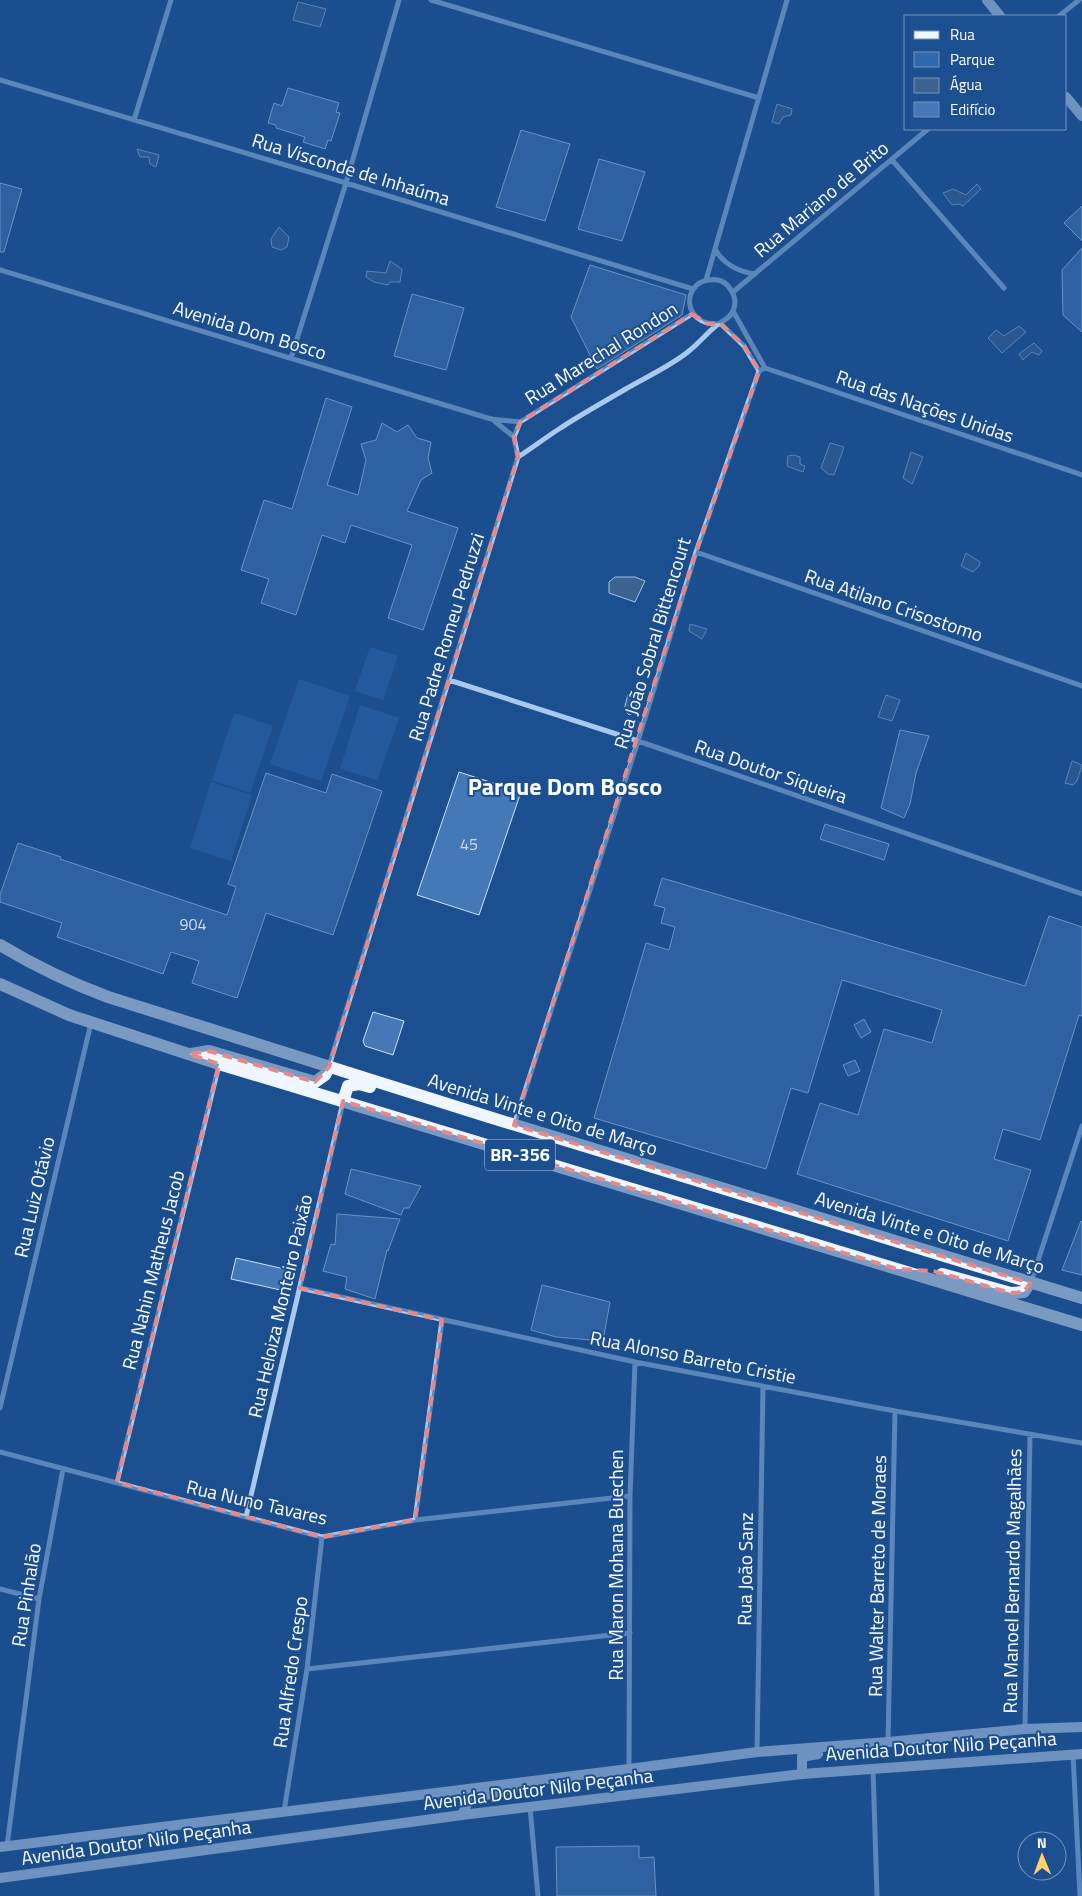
<svg xmlns="http://www.w3.org/2000/svg" width="1082" height="1896" font-family="'Titillium Web',sans-serif">
	<style>
		.green { fill: #2e69ad }
		.water { fill: #3c6290; stroke: #9cc4f0 }
		.building { fill: #4478b7; stroke: #cfe3fa }
		.lines { fill: none; stroke-linecap: round; stroke-linejoin: round }
		.minor { stroke: #a9c9ee; stroke-width: 5 }
		.secondary { stroke: #d6e6fa; stroke-width: 10 }
		.primary { stroke: #f0f6ff; stroke-width: 12 }
		.marked { fill: none; stroke: #e88989; stroke-width: 4; stroke-dasharray: 10 6; stroke-linejoin: round }
		.labels { text-anchor: middle; stroke-width: 4; stroke-linejoin: round; paint-order: stroke }
		.number-label { font-size: 16px; fill: #d0dded }
		.shield { fill: #1b4f8f; stroke: #bbcadd; stroke-width: 1 }
		.shield-label { font-size: 18px; font-weight: bold; fill: #fff }
		.street-label { font-size: 19px; fill: #fff; stroke: #1b4f8f }
		.district-label { font-size: 24px; font-weight: bold; fill: #fff; stroke: #1b4f8f }
	</style>
	<rect width="100%" height="100%" fill="#1b4f8f"/>
	<path class="green" d="M370,647L398,656L383,700L355,691Z
		M299,679L350,696L321,781L270,764Z
		M360,705L399,718L377,780L340,769Z
		M234,713L273,726L250,793L212,780Z
		M211,782L252,795L231,861L190,848Z"/>
	<path class="water" d="M298,2L326,9L320,27L293,20Z
		M777,104L792,109L791,115L783,117L779,124L772,122Z
		M137,149L159,155L156,167L150,164L149,157H140Z
		M977,184L981,189L963,206L959,204L952,205L943,193L953,189L966,195Z
		M279,227L289,237L287,247L281,250L272,247L271,239Z
		M390,261L402,269L400,282H390L388,285L374,282L366,277L367,271L386,273Z
		M1019,326L1026,332L1002,353L988,338L996,330L1004,336Z
		M1034,343L1042,351L1039,355L1032,352L1023,360L1019,354Z
		M830,443L844,447L834,475L828,474L821,468Z
		M911,452L923,457L912,484L903,478Z
		M794,455L800,457V464L805,466L803,472L787,466L788,456Z
		M966,553L980,562L979,566L973,572L961,566Z
		M615,577H635L645,581L635,602L609,593V582Z
		M690,624L707,629L702,639L689,631Z
		M628,694L640,697L633,713L629,715L624,710Z
		M886,695L900,700L892,721L878,717Z
		M1072,761L1082,765L1077,781L1073,785L1065,783Z"/>
	<path class="building" d="M288,88L339,103L336,112L340,113L331,141L328,140L325,149L303,142L305,137L276,128V125L268,123L274,103L282,106Z
		M521,130L570,144L545,221L496,207Z
		M599,159L645,172L622,241L578,229Z
		M0,183L22,189L4,252H0Z
		M1082,206V241L1064,223Z
		M1082,248V332L1063,315L1062,270Z
		M590,265L686,295L682,315L597,369L571,317Z
		M412,294L464,308L446,370L394,356Z
		M326,398L352,407L327,485L358,495L366,460L361,444L376,440L382,423L397,432L408,425L417,438L431,442L428,458L432,473L421,480L407,511L458,528L423,630L388,618L412,545L351,525L345,543L322,535L296,615L261,603L269,579L241,570L264,500L292,509Z
		M900,730L929,736L916,773L910,804L904,818L881,808Z
		M459,772L521,792L479,915L417,895Z
		M266,773L326,793L332,774L382,791L333,935L266,913L237,998L192,983L199,961L171,952L163,974L57,937L62,923L0,902V895L18,843L61,857L60,859L227,915L236,887L228,884Z
		M825,824L889,844L884,860L820,839Z
		M662,878L1025,986L1049,916L1082,927V1016L1079,1015L1040,1140L1003,1129L994,1159L1031,1170L1008,1241L797,1174L820,1103L858,1115L884,1029L932,1043L942,1010L842,980L808,1093L791,1088L766,1169L594,1118L646,943L669,950L675,927L661,923L665,908L654,905Z
		M373,1012L404,1021L393,1055L365,1046L363,1041Z
		M864,1019L871,1032L861,1038L854,1025Z
		M855,1060L860,1071L848,1076L843,1065Z
		M351,1169L421,1186L409,1208H404L401,1215L345,1194Z
		M337,1214L400,1219L388,1251L387,1250L375,1299L345,1289L347,1277L323,1271L331,1244L335,1245Z
		M1081,1221L1082,1222V1275L1062,1270Z
		M236,1258L289,1270L285,1291L231,1279Z
		M542,1285L610,1302L603,1341L556,1337L531,1330Z
		M639,1846V1858L654,1857L656,1896H557L556,1847Z"/>
	<g class="lines">
		<path class="minor" d="M431,0L759,98
			M1059,16L1079,0
			M0,80L346,183L693,289
			M134,120L171,0
			M892,160L1004,288
			M715,249C723,264 739,272 755,274
			M0,270L491,419L520,422
			M706,280L787,0
			M733,292L928,129
			M733,311L765,368
			M720,323L744,346L759,371
			M291,358L346,183L399,0
			M759,371L765,368L1082,475
			M492,419L514,437
			M518,457L514,437L520,422L692,314
			M696,552L1082,686
			M449,680L638,741L1082,894
			M329,1066L518,457C532,448 545,438 559,429C580,415 602,403 624,390C644,378 671,366 689,351C699,343 707,333 717,325C723,320 730,319 733,311C737,302 734,293 728,286C723,280 715,279 708,280C682,284 682,325 718,324
			M514,1125L638,741L696,552L759,371
			M1031,1282L1082,1126
			M300,1288L635,1362L895,1411L1082,1443
			M0,1408L91,1023
			M0,1452L322,1537L415,1520L630,1496
			M117,1482L219,1065
			M246,1517L343,1102
			M415,1520L442,1320
			M0,1589L39,1599
			M307,1669L630,1633
			M1025,1729L1030,1434
			M888,1742L895,1411
			M757,1752L763,1386
			M1073,1754L1080,1896
			M629,1769L630,1496L635,1362
			M873,1769L877,1896
			M530,1807L538,1896
			M284,1811L307,1669L322,1537
			M7,1846L39,1599L63,1469"/>
		<path class="secondary" d="M987,0L1000,16
			M1066,97L1082,116
			M802,1774V1757L818,1754
			M462,1815L468,1802L475,1798L514,1788
			M0,1847L629,1769L757,1752L888,1742L1025,1729L1082,1727
			M0,1878L462,1815L802,1774L1082,1754"/>
		<path class="primary" d="M0,945C35,966 70,983 108,997L489,1117L1082,1298
			M0,984L69,1015L219,1064L1082,1325
			M191,1054L209,1051L315,1082L325,1075L329,1067
			M343,1101L348,1086L359,1084L370,1087
			M942,1274L1011,1293L1024,1292L1030,1283"/>
	</g>
	<path d="M0 0H1082V1896H0ZM692,314L708,324L720,323L744,346L759,371L696,552L514,1125L1030,1283L1024,1292L1011,1293L933,1271L897,1269L343,1101L300,1288L442,1320L415,1520L322,1537L117,1482L219,1064L189,1054L209,1051L315,1082L329,1067L518,457L514,437L520,422Z" fill="#1b4f8f" fill-opacity=".55" fill-rule="evenodd"/>
	<path class="marked" d="M692,314L708,324L720,323L744,346L759,371L696,552L514,1125L1030,1283L1024,1292L1011,1293L933,1271L897,1269L343,1101L300,1288L442,1320L415,1520L322,1537L117,1482L219,1064L189,1054L209,1051L315,1082L329,1067L518,457L514,437L520,422Z"/>
	<g class="labels">
		<g class="number-label">
			<text x="469" y="850">45</text>
			<text x="193" y="930">904</text>
		</g>
		<rect class="shield" x="485" y="1139.5" width="70" height="31" rx="4"/>
		<g class="shield-label">
			<text x="520" y="1161">BR-356</text>
		</g>
		<g class="street-label">
			<text transform="translate(351 169) rotate(17)" y="7">Rua Visconde de Inhaúma</text>
			<text transform="translate(821 199) rotate(-40)" y="7">Rua Mariano de Brito</text>
			<text transform="translate(250 330) rotate(17)" y="7">Avenida Dom Bosco</text>
			<text transform="translate(601 353) rotate(-32)" y="7">Rua Marechal Rondon</text>
			<text transform="translate(925 406) rotate(19)" y="7">Rua das Nações Unidas</text>
			<text transform="translate(894 605) rotate(19)" y="7">Rua Atilano Crisostomo</text>
			<text transform="translate(446 637) rotate(-73)" y="7">Rua Padre Romeu Pedruzzi</text>
			<text transform="translate(652 643) rotate(-73)" y="7">Rua João Sobral Bittencourt</text>
			<text transform="translate(771 771) rotate(19)" y="7">Rua Doutor Siqueira</text>
			<text transform="translate(543 1114) rotate(17)" y="7">Avenida Vinte e Oito de Março</text>
			<text transform="translate(34 1197) rotate(-77)" y="7">Rua Luiz Otávio</text>
			<text transform="translate(930 1232) rotate(17)" y="7">Avenida Vinte e Oito de Março</text>
			<text transform="translate(153 1270) rotate(-76)" y="7">Rua Nahin Matheus Jacob</text>
			<text transform="translate(280 1306) rotate(-77)" y="7">Rua Heloiza Monteiro Paixão</text>
			<text transform="translate(693 1357) rotate(11)" y="7">Rua Alonso Barreto Cristie</text>
			<text transform="translate(257 1502) rotate(13)" y="7">Rua Nuno Tavares</text>
			<text transform="translate(616 1565) rotate(-90)" y="7">Rua Maron Mohana Buechen</text>
			<text transform="translate(745 1569) rotate(-89)" y="7">Rua João Sanz</text>
			<text transform="translate(877 1576) rotate(-89)" y="7">Rua Walter Barreto de Moraes</text>
			<text transform="translate(1012 1581) rotate(-89)" y="7">Rua Manoel Bernardo Magalhães</text>
			<text transform="translate(26 1595) rotate(-81)" y="7">Rua Pinhalão</text>
			<text transform="translate(290 1672) rotate(-82)" y="7">Rua Alfredo Crespo</text>
			<text transform="translate(941 1746) rotate(-4)" y="7">Avenida Doutor Nilo Peçanha</text>
			<text transform="translate(538 1789) rotate(-7)" y="7">Avenida Doutor Nilo Peçanha</text>
			<text transform="translate(136 1842) rotate(-8)" y="7">Avenida Doutor Nilo Peçanha</text>
		</g>
		<g class="district-label">
			<text x="565" y="795">Parque Dom Bosco</text>
		</g>
	</g>
	<rect x="904" y="15" width="162" height="115" fill="#1b4f8f" stroke="#7695bc"/>
	<rect x="914" y="31" width="25" height="8" fill="#f0f6ff" stroke="#7695bc"/>
	<text x="950" y="40" font-size="15" fill="#ffffff">Rua</text>
	<rect x="914" y="52" width="25" height="15" fill="#2e69ad" stroke="#7695bc"/>
	<text x="950" y="65" font-size="15" fill="#ffffff">Parque</text>
	<rect x="914" y="78" width="25" height="15" fill="#3c6290" stroke="#7695bc"/>
	<text x="950" y="90" font-size="15" fill="#ffffff">Água</text>
	<rect x="914" y="102" width="25" height="15" fill="#4478b7" stroke="#7695bc"/>
	<text x="950" y="115" font-size="15" fill="#ffffff">Edifício</text>
	<g transform="translate(1042 1856) rotate(359)"><circle r="24" fill="#1b4f8f" stroke="#7695bc"/>
	<path d="M0-4L9 19L0 12L-9 19Z" fill="#ffd166"/>
	<text y="-8" font-size="14" font-weight="bold" text-anchor="middle" fill="#ffffff">N</text>
	</g>
</svg>
